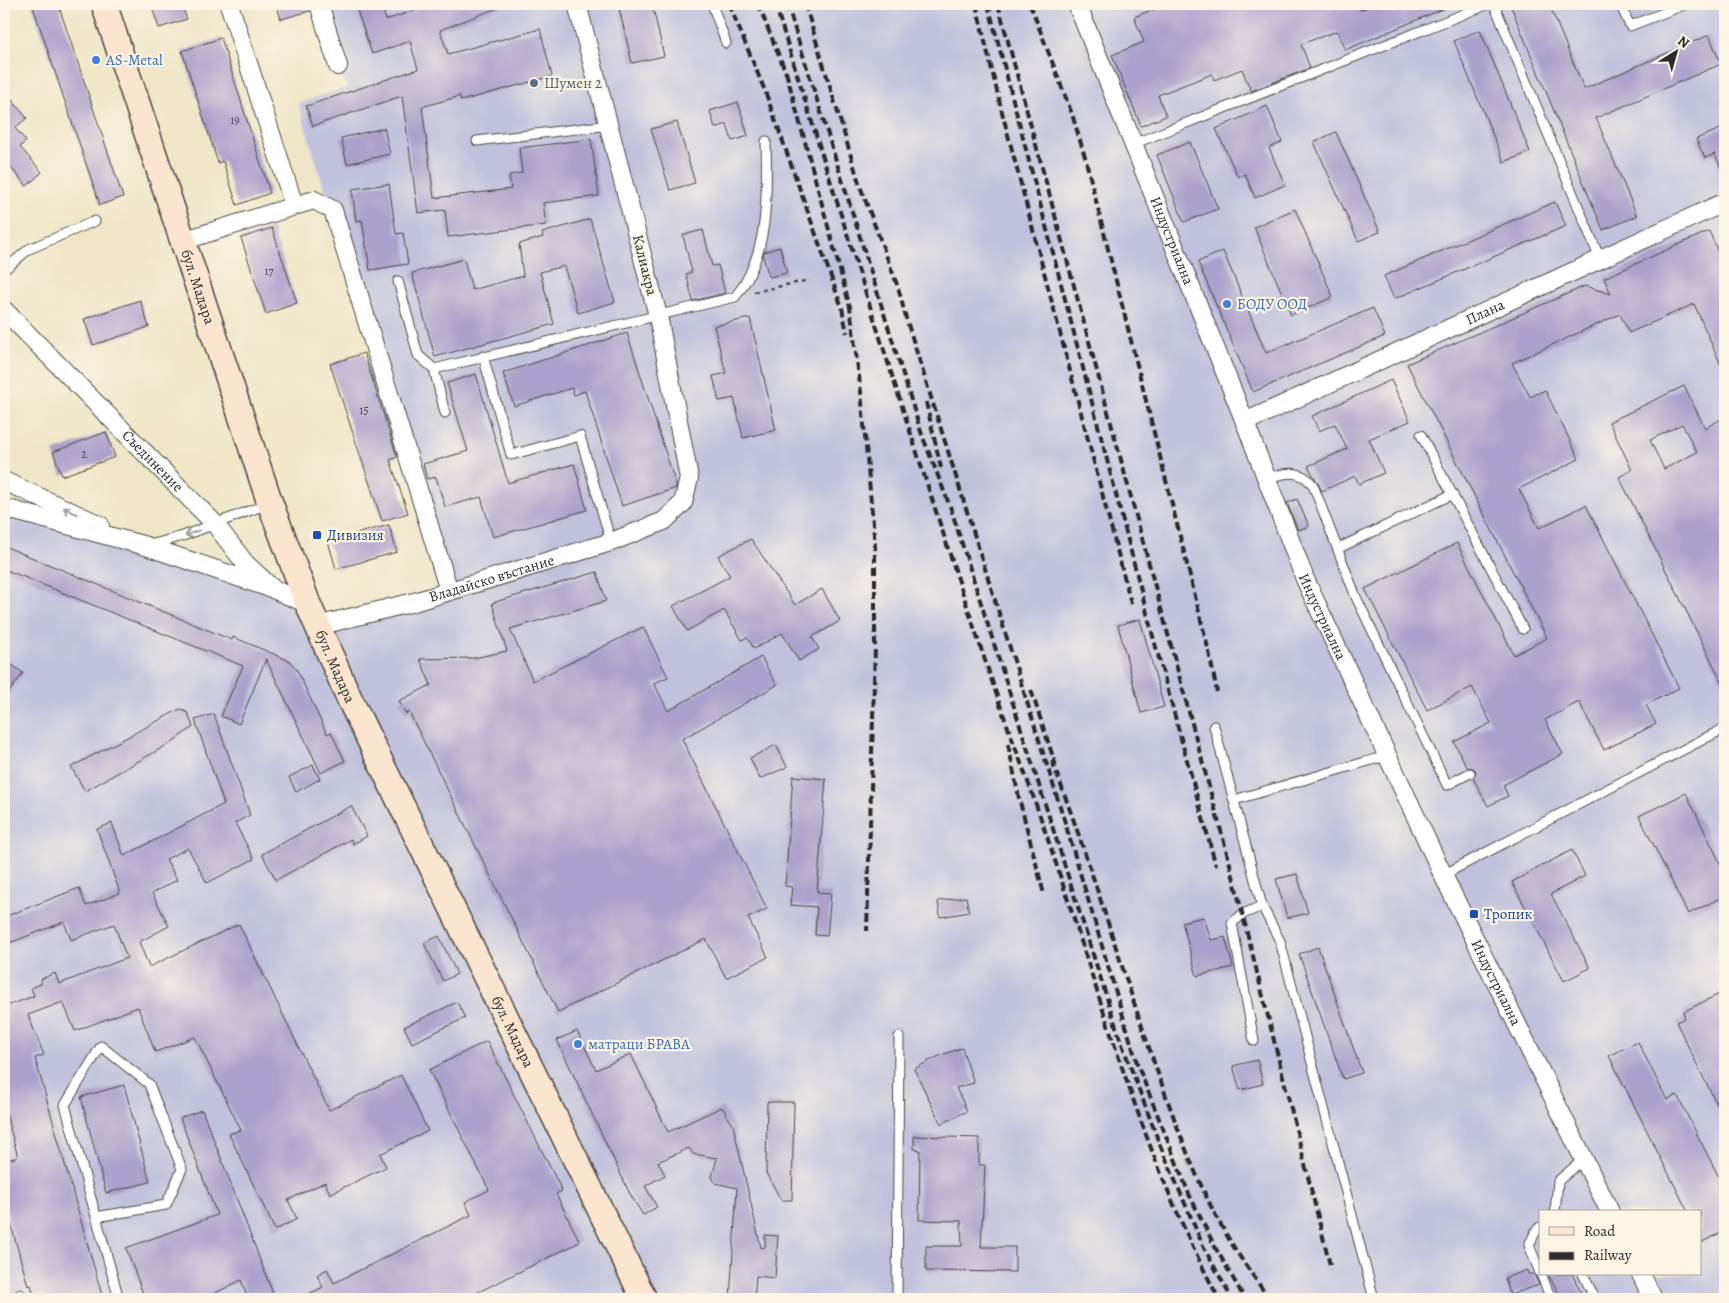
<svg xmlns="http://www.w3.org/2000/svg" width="1729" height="1303" font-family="Alegreya,serif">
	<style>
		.industrial { fill: #c0c2dd; fill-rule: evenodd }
		.building { fill: #aca1cc; fill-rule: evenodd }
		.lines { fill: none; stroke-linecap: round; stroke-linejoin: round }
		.lane-casing { stroke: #484742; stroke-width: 11 }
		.street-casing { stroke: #484742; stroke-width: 20 }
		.secondary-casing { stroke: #484742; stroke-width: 28 }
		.path { stroke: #484742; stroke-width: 2.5; stroke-dasharray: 4 4; stroke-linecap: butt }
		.lane { stroke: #fff; stroke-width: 9 }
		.street { stroke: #fff; stroke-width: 18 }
		.secondary { stroke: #fce5cf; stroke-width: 25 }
		.rail { stroke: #2b2b2b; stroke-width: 4; stroke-dasharray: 8 4; stroke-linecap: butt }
		.oneway { stroke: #a0a0a0 }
		.shop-dot { fill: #3f7fe0; stroke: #fcf5e5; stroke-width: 2 }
		.service-dot { fill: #5c6f8a; stroke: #fcf5e5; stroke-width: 2 }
		.transit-dot { fill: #1a4fb4; stroke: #fcf5e5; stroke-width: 2 }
		.labels { text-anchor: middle; stroke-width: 4.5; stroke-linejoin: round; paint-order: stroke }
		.number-label { font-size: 12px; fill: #4b4853 }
		.shop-label { font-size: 15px; fill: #366cbe; stroke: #fcf5e5; text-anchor: start }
		.service-label { font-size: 15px; fill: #4e5e75; stroke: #fcf5e5; text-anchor: start }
		.street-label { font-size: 15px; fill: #2b2b2b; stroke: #fcf5e5 }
		.transit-label { font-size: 15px; fill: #164399; stroke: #fcf5e5; text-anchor: start }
	</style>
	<rect width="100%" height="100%" fill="#fcf5e5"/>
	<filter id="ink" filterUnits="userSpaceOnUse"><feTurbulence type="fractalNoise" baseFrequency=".02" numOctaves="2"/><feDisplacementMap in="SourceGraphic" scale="10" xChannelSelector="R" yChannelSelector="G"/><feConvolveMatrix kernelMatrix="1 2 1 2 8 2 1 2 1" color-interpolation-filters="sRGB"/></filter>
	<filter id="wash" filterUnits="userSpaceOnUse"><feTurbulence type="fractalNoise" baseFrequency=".0096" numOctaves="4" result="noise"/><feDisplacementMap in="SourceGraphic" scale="20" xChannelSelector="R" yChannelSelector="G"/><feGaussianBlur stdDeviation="1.12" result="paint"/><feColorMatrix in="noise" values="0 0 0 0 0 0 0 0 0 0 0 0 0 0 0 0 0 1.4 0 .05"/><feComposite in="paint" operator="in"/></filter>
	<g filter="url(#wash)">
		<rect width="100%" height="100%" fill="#eee6c6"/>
		<path class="industrial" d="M319,4H1725V1299H4V508L273,589L318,626L448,591L298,103L346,88ZM1540,1212H1700V1274H1540Z"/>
		<g id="blocks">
			<path class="building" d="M32,4H58L123,197L100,205Z
				M151,4H181L187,19L159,28Z
				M276,4H309L310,11L281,19Z
				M355,4H381L386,20L433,4H508L440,30L448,54L540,29L552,76L461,101L460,96L422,107L434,198L511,189L509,175L522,173L519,148L591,139L599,196L543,203L546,225L448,237L445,210L418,213L402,96L313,126L306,106L418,69L410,41L372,54Z
				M618,4H652L664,56L632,63Z
				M1168,4H1326L1328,9L1341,4H1357L1360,10L1375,4H1455L1345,50L1337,31L1301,44L1310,68L1251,91L1242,69L1214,80L1212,74L1158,95L1166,116L1141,126L1112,55L1144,42L1134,17Z
				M1510,4H1549L1584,89L1709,35L1721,64L1596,118L1637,216L1603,230Z
				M1480,30L1530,152L1504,162L1454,41Z
				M221,38L270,193L237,205L223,161L218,163L182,51Z
				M11,99L27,118L15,128L26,141L20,147L42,172L27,186L4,160V105Z
				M738,102L748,136L732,141L727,124L715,128L710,111Z
				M1267,106L1282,142L1269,148L1285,185L1255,198L1245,174L1238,177L1216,129Z
				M677,122L695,183L670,190L651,129Z
				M1725,127V178L1715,154L1705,158L1696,139Z
				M384,128L390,154L347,164L341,138Z
				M1336,132L1380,232L1358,241L1314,142Z
				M1190,142L1218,209L1184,222L1157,155Z
				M389,184L396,234L403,233L408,264L370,270L362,220L356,221L352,189Z
				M1555,202L1566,226L1394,299L1384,276Z
				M1295,209L1333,297L1291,315L1254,227Z
				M590,219L615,302L578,313L564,266L540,272L554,324L435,357L412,273L464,259L472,290L523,276L519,244L543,237L542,233Z
				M272,228L297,303L266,314L241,238Z
				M703,230L712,266L718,265L725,293L693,301L686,274L692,272L683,235Z
				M1709,231L1725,268V374L1694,304L1629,333L1620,314L1512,363L1530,397L1545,390L1579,459L1519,489L1539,528L1586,505L1679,688L1646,705L1656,724L1604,750L1579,702L1545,720L1563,754L1503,785L1508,796L1488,806L1473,778L1476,771L1473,768L1467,767L1454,742L1491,723L1472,687L1427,710L1365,589L1457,543L1514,655L1547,638L1407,364L1585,286L1611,294L1604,278Z
				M780,247L787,273L769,277L763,256L764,252Z
				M1223,251L1266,353L1373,308L1385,336L1253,392L1198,262Z
				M140,300L149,327L93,345L84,319Z
				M750,318L776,430L743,438L734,398L719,401L713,376L726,373L714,326Z
				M627,333L676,485V488L622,506L585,391L574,395L572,388L514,406L503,373Z
				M364,353L397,457L390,460L408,513L382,521L330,364Z
				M476,374L508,483L574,464L587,510L493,537L481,497L445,507L436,477L427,479L423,464L468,451L447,383Z
				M1391,380L1410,421L1369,439L1384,473L1359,484L1355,476L1322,491L1308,466L1347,449L1335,424L1319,431L1312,416Z
				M1684,386L1705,428L1725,417V688L1619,477L1632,470L1609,422ZM1682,424L1697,452L1664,469L1650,440Z
				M106,432L115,457L62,476L53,452Z
				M1297,499L1309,526L1298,530L1287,503Z
				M389,525L397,552L336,569L328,541Z
				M751,539L795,605L822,589L840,621L812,637L819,649L799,661L782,633L754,649L747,637L742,640L724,610L687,631L673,606L730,576L718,556Z
				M4,546L232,640L233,637L290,661L297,670L327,734L331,732L345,761L321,773L266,659L239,724L221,716L243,666L4,569Z
				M597,572L606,601L510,629L533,681L643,627L668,677L654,683L668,711L761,657L777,685L682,739L767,909L748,918L768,957L726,978L706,939L558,1012L409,712L406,714L399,701L431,685L420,659L474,658L507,651L492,603Z
				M1140,619L1164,707L1141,713L1118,625Z
				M4,659L23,673L4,699Z
				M180,709L188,713L193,727L169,744L85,791L71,767Z
				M214,714L250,815L235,823L254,859L207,883L188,848L166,859L177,880L152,893L169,926L139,942L149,967L239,924L329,1110L401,1075L428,1131L380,1154L386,1167L330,1194L325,1182L288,1200L297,1219L275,1230L229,1134L241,1130L195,1037L155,1052L138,1007L75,1031L63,1002L28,1015L44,1055L35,1058L103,1299H35L31,1285L28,1286L4,1199V1161L18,1157L4,1107V1007L34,996L31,988L41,984V979L55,973L59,984L127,958L114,924L71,940L64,922L4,945V917L79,888L86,906L120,893L97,829L112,823L124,856L224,804L195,720Z
				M776,745L787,767L760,779L750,758Z
				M313,765L320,779L296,792L289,777Z
				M793,776L826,779L817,892L831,893L827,936L815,935L817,907L790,905L792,887L785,886Z
				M1686,793L1725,873V896L1688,914L1639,816Z
				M351,806L367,836L353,844L351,839L276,880L262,854Z
				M1572,850L1585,876L1551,894L1590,968L1564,981L1512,882Z
				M1297,874L1308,913L1287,918L1276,879Z
				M966,897L969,912L940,917L938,901Z
				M1204,917L1211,940L1225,937L1233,967L1197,976L1182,922Z
				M439,936L457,974L443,981L424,943Z
				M1318,947L1362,1073L1343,1079L1299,954Z
				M1725,991V1121L1676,1022L1685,1018L1683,1012Z
				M457,1002L465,1018L412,1043L404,1027Z
				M577,1031L596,1070L631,1054L668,1132L722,1107L733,1125L761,1248L765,1247V1235L778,1236L775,1278L756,1276L754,1299H730L737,1188L715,1183L712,1177L717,1158L693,1154L689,1148L658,1162L665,1175L645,1186L657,1207L643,1215L630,1194L557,1040Z
				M487,1041L562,1191L556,1194L580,1242L464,1299H299L323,1287L317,1275L327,1269L334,1283L471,1215L465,1202L489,1190L429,1070Z
				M1638,1042L1667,1100L1677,1095L1725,1189V1231L1700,1243V1212H1688L1609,1056Z
				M962,1048L974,1083L956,1088L967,1111L941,1124L914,1069L941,1055Z
				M1257,1060L1263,1084L1240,1090L1233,1066Z
				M124,1085L150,1182L106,1193L81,1097Z
				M767,1102H794L792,1200H781L766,1173Z
				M202,1110L214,1140L275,1299H248L241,1280L204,1299H145L126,1248L217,1215L180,1118Z
				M914,1136L979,1138V1165H985L981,1247H1015V1272L926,1271V1246H962L961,1221L919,1220L920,1150L914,1149Z
				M1527,1270L1528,1274H1534L1539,1285L1510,1295L1505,1278Z
				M1548,1274H1572L1584,1299H1562Z"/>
		</g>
	</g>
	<g filter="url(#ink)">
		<use href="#blocks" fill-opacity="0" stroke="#484742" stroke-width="1"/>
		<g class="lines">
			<defs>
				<path id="lane" d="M712,4L726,43
					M1494,4L1600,259
					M1620,4L1630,26L1686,4
					M477,141L609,125
					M1133,144L1489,4
					M4,270L29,249L95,221
					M398,281L418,355L434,369L445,413
					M483,356L511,455L580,436L611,542
					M434,369L735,297C770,255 767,192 766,141
					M1421,435L1523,629
					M1267,478C1285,473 1299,468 1313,485L1356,597L1447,785L1470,773
					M150,545L183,536L270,503
					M1339,548L1453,494
					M1214,726L1262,906L1280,941L1374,1299
					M1234,800L1386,756
					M1443,875L1725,728
					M1254,1041L1232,923L1243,914L1262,906
					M1555,1212L1558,1181L1584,1159
					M96,1217L166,1205L182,1169L149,1084L101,1046L65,1105L119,1299
					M1540,1227L1536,1231L1529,1245L1540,1273
					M1541,1274L1551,1299
					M1583,1274L1595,1299
					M20,1294L22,1299
					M897,1299L899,1037"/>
				<g id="street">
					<path d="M229,4L294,205"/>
					<path d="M319,4L338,66"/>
					<path id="s1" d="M1077,4L1245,422L1305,579L1443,875L1610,1212"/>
					<path d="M182,241L314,200L333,210L449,591"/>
					<path id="s2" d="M4,310L215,524L245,563L273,589L308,604"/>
					<path id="s3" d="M1245,422L1725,202"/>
					<path d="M4,481L100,525"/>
					<path d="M4,508L146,546L267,587"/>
					<path id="s4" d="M317,626L414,602L611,542L664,521L683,503L689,478L658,316L577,4"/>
					<path d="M1641,1274L1653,1299"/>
				</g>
				<g id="secondary">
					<path id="s5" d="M104,4L270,503L308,604L350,700L644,1299"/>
				</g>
			</defs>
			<use href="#lane" class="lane-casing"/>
			<use href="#street" class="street-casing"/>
			<use href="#secondary" class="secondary-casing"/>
			<path class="path" d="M754,292L809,280"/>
			<use href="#lane" class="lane"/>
			<use href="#street" class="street"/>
			<use href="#secondary" class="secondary"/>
			<path class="rail" d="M729,4L765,91L842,308L847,333
				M758,4L788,78
				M775,4C848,238 922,473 1000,705C1014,745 1029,783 1042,822C1098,984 1138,1148 1219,1299
				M787,4L922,435L951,509L1120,1039L1160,1145L1204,1248L1232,1299
				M805,4L860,186L898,287L906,318L1063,816L1138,1066L1189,1194L1215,1247L1245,1299
				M976,4L1002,112L1132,607
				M988,4L1154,640L1216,866
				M998,4L1231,868L1331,1269
				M1030,4L1072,114L1085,157L1209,652L1217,692
				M786,72L850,307L861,392L875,546V648L867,931
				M926,402L941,468
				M1031,690L1056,766
				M1008,744L1019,798L1044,894
				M1052,761C1090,861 1120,964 1155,1065C1176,1124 1197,1186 1229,1239C1241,1260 1256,1279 1269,1299"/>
		</g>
		<defs><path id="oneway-shaft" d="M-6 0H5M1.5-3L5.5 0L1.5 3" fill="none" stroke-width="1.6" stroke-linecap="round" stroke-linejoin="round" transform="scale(1.25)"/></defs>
		<g class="oneway">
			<use href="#oneway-shaft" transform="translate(70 511) rotate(-155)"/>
			<use href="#oneway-shaft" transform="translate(192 533) rotate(159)"/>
		</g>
	</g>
	<g class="shop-dot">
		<circle cx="96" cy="60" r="5"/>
		<circle cx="1227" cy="304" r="5"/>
		<circle cx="578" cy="1044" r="5"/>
	</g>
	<circle class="service-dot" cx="534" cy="83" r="5"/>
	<g class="transit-dot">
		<rect x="312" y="530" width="10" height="10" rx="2.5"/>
		<rect x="1469" y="909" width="10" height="10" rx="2.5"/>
	</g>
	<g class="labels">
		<g class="number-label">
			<text x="235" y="124">19</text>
			<text x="269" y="275">17</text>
			<text x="364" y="414">15</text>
			<text x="84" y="458">2</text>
		</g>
		<g class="shop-label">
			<text x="106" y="65">AS-Metal</text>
			<text x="1237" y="309">БОДУ ООД</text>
			<text x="588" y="1049">матраци БРАВА</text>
		</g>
		<g class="service-label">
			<text x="544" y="88">Шумен 2</text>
		</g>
		<g class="street-label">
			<text dy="5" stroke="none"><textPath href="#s1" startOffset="255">Индустриална</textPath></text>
			<text transform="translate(645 265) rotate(76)" y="5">Калиакра</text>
			<text dy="5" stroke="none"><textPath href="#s5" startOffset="298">бул. Мадара</textPath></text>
			<text dy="5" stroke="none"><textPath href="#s3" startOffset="264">Плана</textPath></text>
			<text dy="5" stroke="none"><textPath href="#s2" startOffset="212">Съединение</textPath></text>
			<text dy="5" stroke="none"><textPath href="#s4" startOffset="181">Владайско въстание</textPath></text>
			<text dy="5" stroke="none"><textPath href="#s1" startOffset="660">Индустриална</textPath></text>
			<text dy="5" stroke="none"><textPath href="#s5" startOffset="702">бул. Мадара</textPath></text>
			<text dy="5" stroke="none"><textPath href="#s1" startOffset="1065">Индустриална</textPath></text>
			<text dy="5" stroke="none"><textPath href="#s5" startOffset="1108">бул. Мадара</textPath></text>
		</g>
		<g class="transit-label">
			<text x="327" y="540">Дивизия</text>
			<text x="1484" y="919">Тропик</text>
		</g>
	</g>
	<rect width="1729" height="1303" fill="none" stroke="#fcf5e5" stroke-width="20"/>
	<rect x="1539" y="1210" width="162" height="65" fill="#fcf5e5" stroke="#a8a49b"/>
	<rect x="1549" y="1227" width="25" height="8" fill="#fce5cf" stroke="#a8a49b"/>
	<text x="1584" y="1236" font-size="15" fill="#2b2b2b">Road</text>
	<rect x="1549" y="1252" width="25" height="8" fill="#2b2b2b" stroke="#a8a49b"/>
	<text x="1584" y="1260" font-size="15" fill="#2b2b2b">Railway</text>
	<g transform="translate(1676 52) rotate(37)" stroke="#fcf5e5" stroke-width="4" paint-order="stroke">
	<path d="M0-4L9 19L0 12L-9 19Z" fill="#2b2b2b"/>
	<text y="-8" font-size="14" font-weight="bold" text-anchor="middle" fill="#2b2b2b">N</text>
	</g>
</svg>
